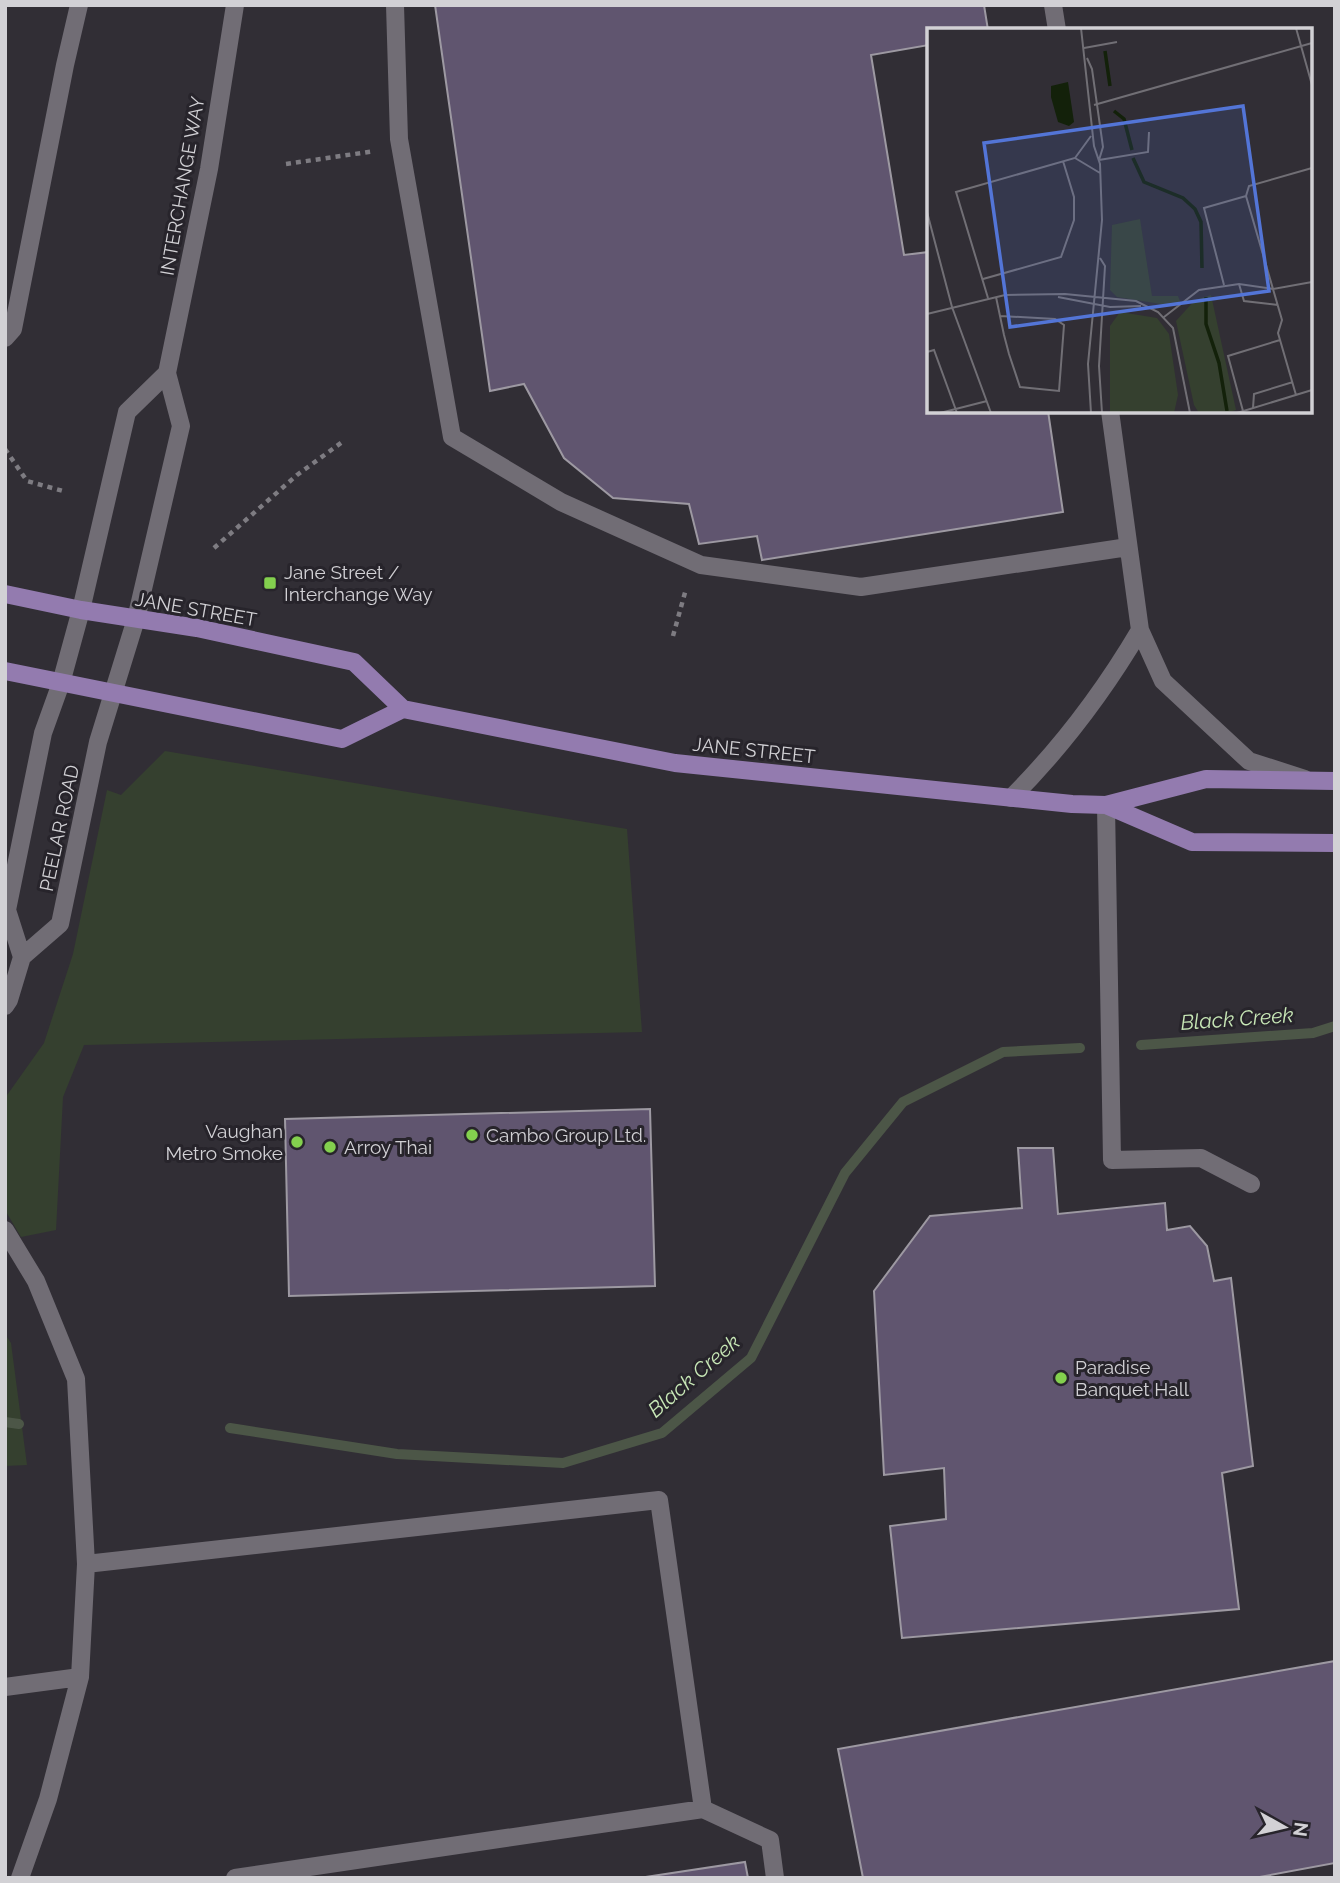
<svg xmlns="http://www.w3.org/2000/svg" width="1340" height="1883" font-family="Raleway,sans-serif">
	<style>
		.green { fill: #35402f }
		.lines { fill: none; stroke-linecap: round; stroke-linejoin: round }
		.stream { stroke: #4c5647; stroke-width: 10 }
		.building { fill: #60556f; stroke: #9d99a2; stroke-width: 2 }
		.path { stroke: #7e7c82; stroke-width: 4.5; stroke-dasharray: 5 5; stroke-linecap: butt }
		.minor { stroke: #716d75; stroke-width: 18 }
		.major { stroke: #937baf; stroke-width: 18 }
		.poi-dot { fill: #83d04e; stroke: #27242b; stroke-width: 2.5 }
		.labels { text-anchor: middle; stroke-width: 6; stroke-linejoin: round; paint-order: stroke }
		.street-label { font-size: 19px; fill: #d2d1d5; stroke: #27242b }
		.poi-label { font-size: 19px; fill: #d2d1d5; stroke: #27242b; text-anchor: start }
		.water-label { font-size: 21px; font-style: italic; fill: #c8e8b7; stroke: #27242b }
		.inset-river { fill: none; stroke: #13210a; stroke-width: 3.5 }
		.inset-road { fill: none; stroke: #716f75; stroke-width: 2 }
		.view { fill: #5375d7; fill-opacity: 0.15; stroke: #5375d7; stroke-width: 3.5 }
		.inset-edge { fill: none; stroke: #d2d1d5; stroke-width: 3.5 }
	</style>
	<rect width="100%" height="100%" fill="#312e35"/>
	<path class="green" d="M165,751L627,829L642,1032L84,1045L63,1097L56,1230L21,1237L5,1210V1098L44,1043L73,954L107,790L121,795Z
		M5,1334L11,1343L27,1465L5,1466Z"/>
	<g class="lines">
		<path class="stream" d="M1141,1045L1313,1033L1335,1026
			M5,1422L19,1424
			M230,1428L397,1454L563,1463L662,1433L751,1358L845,1173L903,1102L1003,1052L1080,1048"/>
	</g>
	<path class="building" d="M435,5H984L988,30H929V45L871,55L904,255L929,252V411H1048L1063,512L762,560L757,536L699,544L689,504L613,498L564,458L524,384L490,391Z
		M650,1109L655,1286L289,1296L285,1119Z
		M1018,1148H1053L1058,1214L1165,1203L1167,1230L1190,1226L1207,1246L1214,1281L1231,1278L1253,1466L1222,1473L1239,1609L902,1638L890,1526L946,1519L944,1468L884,1475L874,1291L930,1216L1022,1208Z
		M1335,1661V1863L1254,1878H863L838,1749Z
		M745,1862L748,1878H639Z"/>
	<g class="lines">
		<path class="path" d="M286,164L375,151
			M5,449L27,481L63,491
			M214,548L297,475L345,440
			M673,636L686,589"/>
		<path class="minor" d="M395,5L399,139L452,437L561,502L701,565L861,587L1128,547
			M1053,5L1057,30
			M5,338L13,329L65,65L79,5
			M1110,411L1140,630L1163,681L1249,761L1305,779
			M1011,798C1061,748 1104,691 1140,630
			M1106,805L1112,1160L1201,1158L1251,1184
			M22,957L60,924L98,742L136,619L181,426L167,373L209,169L235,5
			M5,1006L9,1000L22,957L7,910L43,733L61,683L81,610L127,412L167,373
			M5,1230L36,1281L76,1379L86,1564L80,1677L48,1799L20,1878
			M86,1564L659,1500L703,1809L235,1878
			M5,1687L80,1677
			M703,1809L770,1840L775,1878"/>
		<path class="major" d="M5,594L81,610L197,628L354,662L403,709L675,763L1072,804L1106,805L1206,779L1335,781
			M5,671L342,739L403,709
			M1106,805L1192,842L1335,843"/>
	</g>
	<g class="poi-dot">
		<rect x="263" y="576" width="14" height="14" rx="3.5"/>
		<circle cx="472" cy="1135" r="7"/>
		<circle cx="297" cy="1142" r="7"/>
		<circle cx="330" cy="1147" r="7"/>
		<circle cx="1061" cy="1378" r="7"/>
	</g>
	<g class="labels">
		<g class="street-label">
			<text transform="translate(182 186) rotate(-80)" y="7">INTERCHANGE WAY</text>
			<text transform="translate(196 609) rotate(10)" y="7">JANE STREET</text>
			<text transform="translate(754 750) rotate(6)" y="7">JANE STREET</text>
			<text transform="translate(59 828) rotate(-78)" y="7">PEELAR ROAD</text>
		</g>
		<g class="poi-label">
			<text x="284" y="579">Jane Street /<tspan x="284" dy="22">Interchange Way</tspan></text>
			<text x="283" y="1138" text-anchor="end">Vaughan<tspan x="283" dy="22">Metro Smoke</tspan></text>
			<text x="486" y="1142">Cambo Group Ltd.</text>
			<text x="344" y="1154">Arroy Thai</text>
			<text x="1075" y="1374">Paradise<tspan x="1075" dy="22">Banquet Hall</tspan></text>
		</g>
		<g class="water-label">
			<text transform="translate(1237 1019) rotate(-4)" y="7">Black Creek</text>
			<text transform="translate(694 1376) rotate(-41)" y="7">Black Creek</text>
		</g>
	</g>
	<g transform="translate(927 28)">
		<rect width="385" height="385" fill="#312e35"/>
		<path d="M213,191L225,268H251L253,273L246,278L190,269L183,262L185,197ZM284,267L309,382L299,385H272L267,377L249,293L268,272ZM193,284L230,290L242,306L251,367L247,385H183V298Z" fill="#35402f"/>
		<path d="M141,54L147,94L142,98L131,94L124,69V58Z" fill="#13210a"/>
		<path class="inset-river" d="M178,23L183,58M187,83L197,91L205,122M206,130L217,154L256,170L268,181L274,194L275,240M279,269V296L292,335L300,383"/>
		<path class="inset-road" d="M154,0L167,118L173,136L175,192L161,336L164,385M369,0L385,57M0,12V40M157,20L190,14M160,30L165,41L176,119L172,132M167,77L385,15M148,130L173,145M172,132L221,124L222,104M319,168L322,158L385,140M0,184L25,279L64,385M173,230L178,238L172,338L175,385M56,251L134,229L147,192V169L136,133M312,256L317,273L351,277M69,269L77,307L82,326L93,359L132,363L137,297L128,291L73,288M131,269L183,279L214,278M61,270L29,164L148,130L164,108M0,286L78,267L138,266L209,273L231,284L246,300L263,385M237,289L272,262L312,256L346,261L319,168L277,180L297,257M0,324L7,322L30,385M369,367L351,305L355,292L346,261L385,254M326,380L327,366L366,354M316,383L301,328L353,312M13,385L60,373M310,385L385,362"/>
		<path class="view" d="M316,78L342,263L83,299L57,115Z"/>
		<rect width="385" height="385" class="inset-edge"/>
	</g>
	<rect width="1340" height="1883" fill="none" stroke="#d2d1d5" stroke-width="14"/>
	<g transform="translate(1284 1827) rotate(98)" stroke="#27242b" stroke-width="5" paint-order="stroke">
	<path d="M0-5L12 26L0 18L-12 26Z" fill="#d2d1d5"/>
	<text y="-10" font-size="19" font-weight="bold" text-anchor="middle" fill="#d2d1d5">N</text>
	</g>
</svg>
